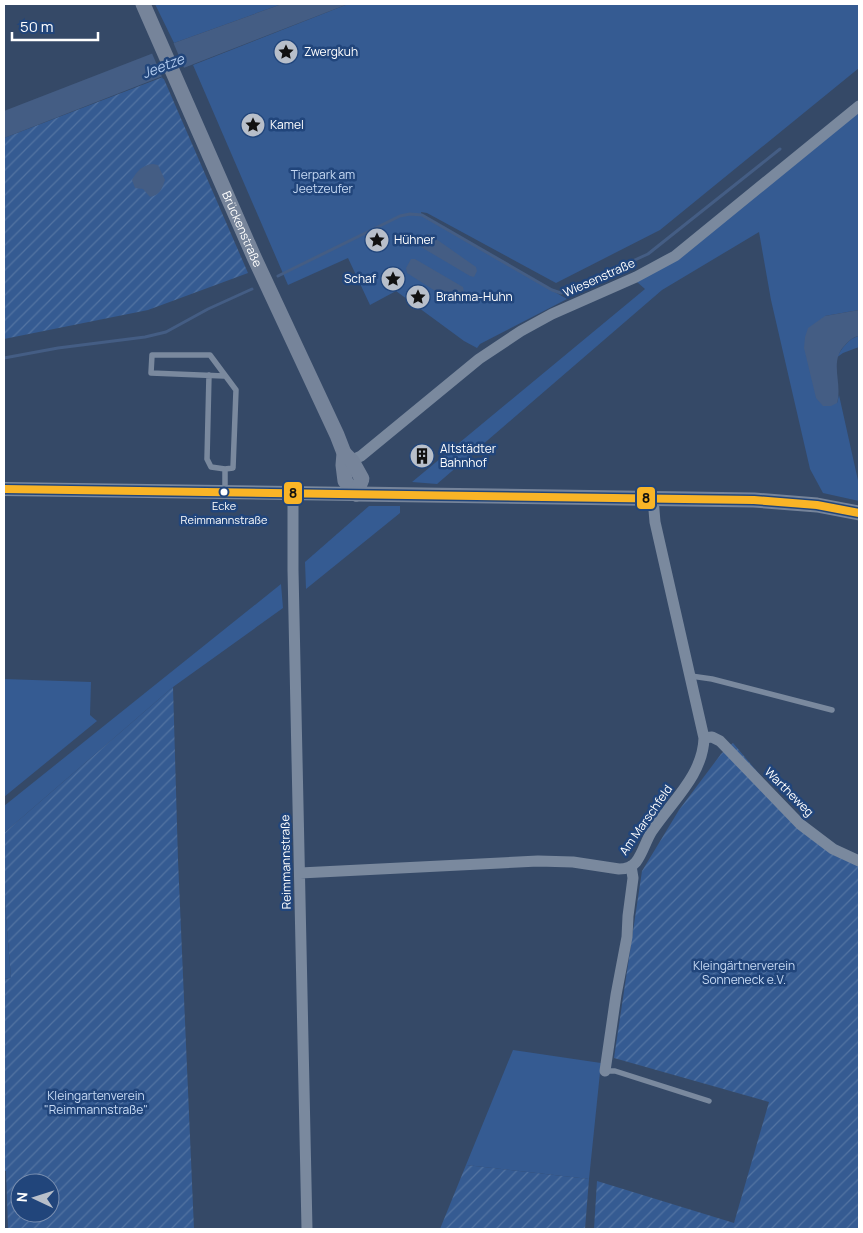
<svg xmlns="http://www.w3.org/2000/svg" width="863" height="1233" font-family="Manrope,sans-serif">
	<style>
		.green { fill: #355b92 }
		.garden { fill: url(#garden-furrows); fill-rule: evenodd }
		.water { fill: #445d84 }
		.pier { fill: #354967 }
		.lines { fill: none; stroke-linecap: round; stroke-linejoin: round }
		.stream { stroke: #445d84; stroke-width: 3 }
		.service { stroke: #7a899e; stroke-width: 5.5 }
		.minor { stroke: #7a899e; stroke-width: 11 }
		.tertiary { stroke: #7a899e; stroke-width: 14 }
		.secondary { stroke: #76849a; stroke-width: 15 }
		.bus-1-casing { stroke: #21457b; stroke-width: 11 }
		.bus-1 { stroke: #f9b426; stroke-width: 8 }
		.bus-dot { fill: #fff; stroke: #21457b; stroke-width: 2 }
		.labels { text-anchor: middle; stroke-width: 5; stroke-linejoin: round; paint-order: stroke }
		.bus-label { font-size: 11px; fill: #fff; stroke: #21457b }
		.poi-label { font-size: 12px; fill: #fff; stroke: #21457b; text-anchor: start }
		.park-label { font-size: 12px; fill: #c7daf4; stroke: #21457b }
		.street-label { font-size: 12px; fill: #fff; stroke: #21457b }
		.water-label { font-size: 14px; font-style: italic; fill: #afc9ed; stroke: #21457b }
		.line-badge { stroke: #21457b; stroke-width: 2 }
		.pale-badge-label { font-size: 14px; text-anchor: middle; font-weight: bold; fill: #111 }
	</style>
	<defs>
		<pattern id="garden-furrows" width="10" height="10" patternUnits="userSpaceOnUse" patternTransform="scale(1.25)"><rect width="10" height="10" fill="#355b92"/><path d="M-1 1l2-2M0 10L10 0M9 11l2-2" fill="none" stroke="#5374a2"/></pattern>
	</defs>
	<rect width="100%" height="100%" fill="#354967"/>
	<path class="green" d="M155,4H282L174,43Z
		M348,4H859V68L660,230L556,283L427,213L421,212L422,216L567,299L480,344L477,348L464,341L396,291L370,305L348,258L288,285L193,65Z
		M859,109V310L825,316L837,403L839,395L859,485V501L823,493L810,469L771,300L759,232L662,290L437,484L412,482L645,289L637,282Z
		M859,336V347L843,353L836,358C842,349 848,338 859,336Z
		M369,506H400V513L306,589L305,562Z
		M281,584L283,608L173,687L4,833V806Z
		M4,679L91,682L90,715L97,721L4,797Z
		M4,888L11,978L4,979Z
		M513,1050L601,1063L589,1179L466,1165Z"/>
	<path class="garden" d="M163,77L248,273L148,310L4,339V138Z
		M173,687L178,860L194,1229H8L6,1171H4V979L11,978L4,888V833ZM20,1183H50V1213H20Z
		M733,743L770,787L816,832L859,859V1229H594L597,1181L734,1223L769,1102L614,1058L642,871L679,810L721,754Z
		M466,1165L589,1179L585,1229H440Z"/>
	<path class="water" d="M282,4H348L4,138V111L151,54L174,43Z
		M153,164L158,165L165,180C162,189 160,195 150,197L143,189L135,188L132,180C137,171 142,165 153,164Z
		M429,234L476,267L477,271L474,277L470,276L421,247V243L426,235Z
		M411,259H415L463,287L464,291L458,302L454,303L407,273L406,268Z
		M859,310V336C853,337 850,340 846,344C828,361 843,382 837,403L831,406H823L816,398L804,348L805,337L808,328L825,316Z"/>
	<path class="pier" d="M173,42L185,70L163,79L151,51Z"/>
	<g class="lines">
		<path class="stream" d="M278,276L400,216L410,214L422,215L552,290L561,293L570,290L648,254L780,149
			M4,358L58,348L145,337L166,332L208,309L252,289"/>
		<path class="service" d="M209,375L207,459L211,467L225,469
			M224,376L151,373L152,355H210L236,390L233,468L225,469V493
			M691,676L712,679L832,710
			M605,1071H615L709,1101"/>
		<path class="minor" d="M346,463L361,456L479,359L521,331L552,314L636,277L675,256L859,106
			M293,494V570L307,1229
			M704,738L712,737L720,741L800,824L833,849L859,861
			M300,873L538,861L573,862L619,869C625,869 632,867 636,862C643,853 646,840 652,831C672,801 703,775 704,738L655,522L653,498
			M605,1071L616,995L627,937L628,916L633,878L631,866"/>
		<path class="tertiary" d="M4,489L356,494"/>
		<g class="secondary">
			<path id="s1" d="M143,4L254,257L337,435L344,453L343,465L345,481L356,494"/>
			<path d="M344,453L352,461L362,479L356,494"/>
			<path d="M356,494L754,500L817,505L859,513"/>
		</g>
		<defs>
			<path id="bus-1" d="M4,489L754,500L817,505L859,513"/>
		</defs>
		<use href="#bus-1" class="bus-1-casing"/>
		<use href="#bus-1" class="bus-1"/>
	</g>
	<defs>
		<symbol id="sight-disc" viewBox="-11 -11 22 22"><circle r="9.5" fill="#b8bfca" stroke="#21457b"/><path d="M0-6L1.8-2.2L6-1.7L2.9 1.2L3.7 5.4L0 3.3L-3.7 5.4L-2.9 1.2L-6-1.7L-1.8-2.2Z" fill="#111"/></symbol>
		<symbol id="building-disc" viewBox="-11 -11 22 22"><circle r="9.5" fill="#b8bfca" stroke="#21457b"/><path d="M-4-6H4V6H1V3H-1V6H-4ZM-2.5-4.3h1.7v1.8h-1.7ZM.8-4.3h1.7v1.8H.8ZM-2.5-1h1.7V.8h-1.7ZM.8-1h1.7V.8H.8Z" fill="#111"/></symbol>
	</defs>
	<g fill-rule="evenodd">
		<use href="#sight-disc" x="272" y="38" width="28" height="28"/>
		<use href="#sight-disc" x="239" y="111" width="28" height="28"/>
		<use href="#sight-disc" x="363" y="226" width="28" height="28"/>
		<use href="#sight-disc" x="379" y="265" width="28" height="28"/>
		<use href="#sight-disc" x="404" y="283" width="28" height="28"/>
		<use href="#building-disc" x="408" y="442" width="28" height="28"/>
	</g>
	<circle class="bus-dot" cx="224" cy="492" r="4.5"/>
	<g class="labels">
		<g class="bus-label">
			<text x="224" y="510">Ecke<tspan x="224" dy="14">Reimmannstraße</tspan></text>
		</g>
		<g class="poi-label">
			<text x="304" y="56">Zwergkuh</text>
			<text x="270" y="129">Kamel</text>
			<text x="394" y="244">Hühner</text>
			<text x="376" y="283" text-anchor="end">Schaf</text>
			<text x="436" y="301">Brahma-Huhn</text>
			<text x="440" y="453">Altstädter<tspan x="440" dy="14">Bahnhof</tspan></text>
		</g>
		<g class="park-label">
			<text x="323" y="179">Tierpark am<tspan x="323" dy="14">Jeetzeufer</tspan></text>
			<text x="744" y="970">Kleingärtnerverein<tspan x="744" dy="14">Sonneneck e.V.</tspan></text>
			<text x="96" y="1100">Kleingartenverein<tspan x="96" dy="14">"Reimmannstraße"</tspan></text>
		</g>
		<g class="street-label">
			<text dy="4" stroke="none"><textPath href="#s1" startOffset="246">Brückenstraße</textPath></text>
			<text transform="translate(599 278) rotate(-24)" y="4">Wiesenstraße</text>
			<text transform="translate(789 792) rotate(45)" y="4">Wartheweg</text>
			<text transform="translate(646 820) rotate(-55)" y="4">Am Marschfeld</text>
			<text transform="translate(286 862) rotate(-91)" y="4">Reimmannstraße</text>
		</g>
		<g class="water-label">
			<text transform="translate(163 66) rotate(-21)" y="5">Jeetze</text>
		</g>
	</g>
	<g class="line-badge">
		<rect x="283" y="481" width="20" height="24" rx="5" fill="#f9b426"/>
		<rect x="636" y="486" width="20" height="24" rx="5" fill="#f9b426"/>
	</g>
	<g class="pale-badge-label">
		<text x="293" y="498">8</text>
		<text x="646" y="503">8</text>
	</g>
	<rect width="863" height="1233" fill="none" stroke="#ffffff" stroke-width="10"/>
	<g transform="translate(35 1198) rotate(274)"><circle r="24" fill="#21457b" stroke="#7a8fb0"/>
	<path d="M0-4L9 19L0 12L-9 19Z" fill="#b8bfca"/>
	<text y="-8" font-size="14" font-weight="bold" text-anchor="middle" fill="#ffffff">N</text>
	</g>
	<path d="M12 32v8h86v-8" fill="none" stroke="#ffffff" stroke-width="2.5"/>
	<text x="20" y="32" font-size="15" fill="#ffffff" stroke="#21457b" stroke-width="4" paint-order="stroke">50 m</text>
</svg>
